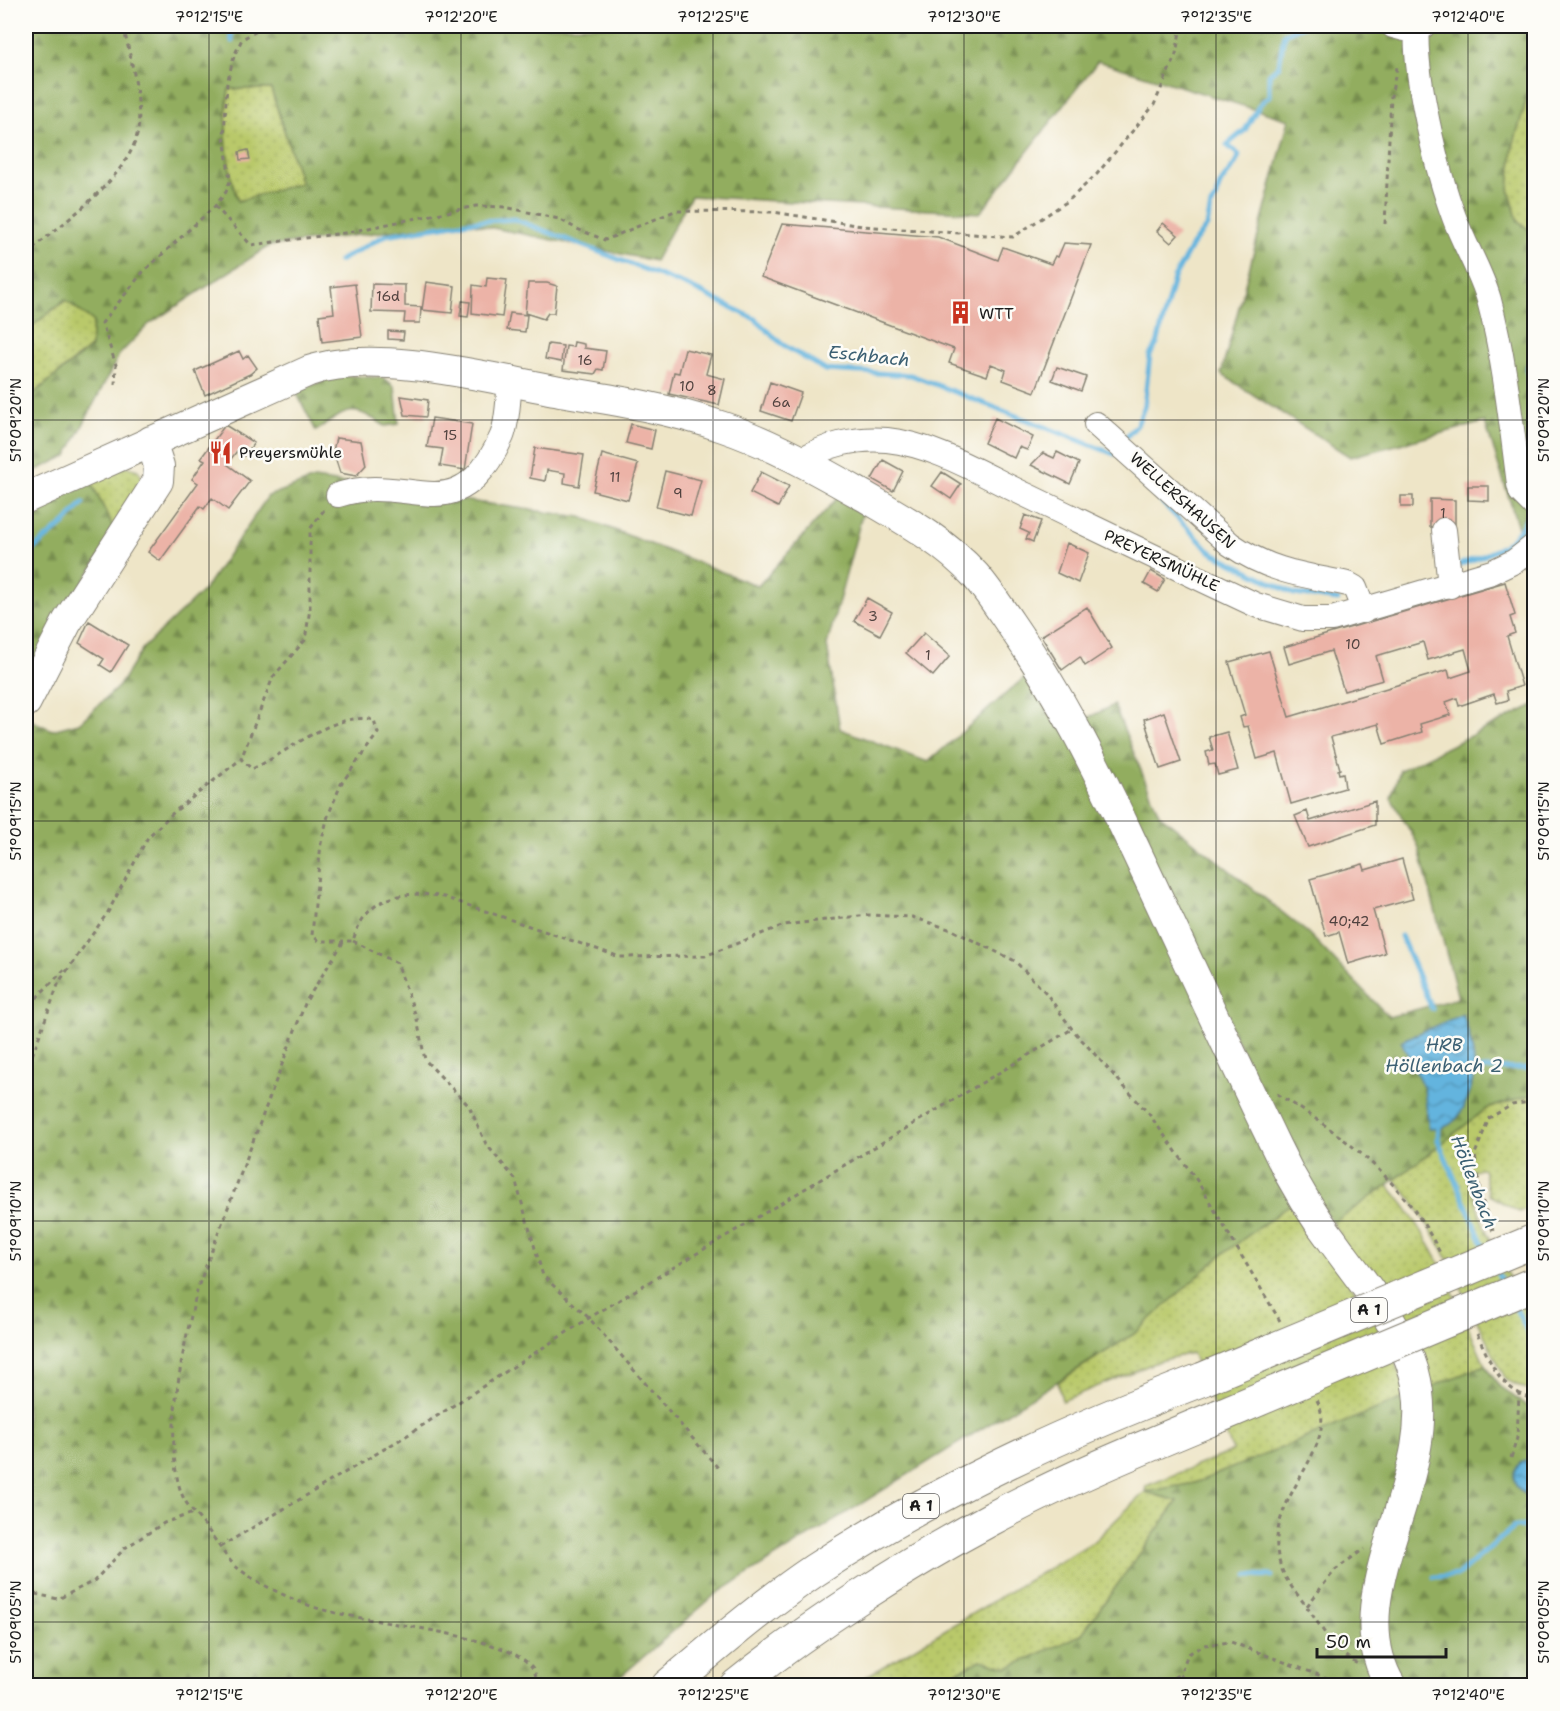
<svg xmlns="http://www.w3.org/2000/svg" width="1560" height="1711" font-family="'Shantell Sans',sans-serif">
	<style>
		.green { fill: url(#green-dots); stroke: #6a7244; stroke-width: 1.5 }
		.forest { fill: url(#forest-firs); stroke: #57643e; stroke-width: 1.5; fill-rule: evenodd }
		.water { fill: url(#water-waves); stroke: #40687d; stroke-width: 1.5 }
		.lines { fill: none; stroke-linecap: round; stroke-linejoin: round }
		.stream { stroke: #63b4de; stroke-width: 5 }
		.building { fill: #ecb3a7 }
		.minor-casing { stroke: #858072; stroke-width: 26 }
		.major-casing { stroke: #858072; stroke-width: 32 }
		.highway-casing { stroke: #858072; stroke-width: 35 }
		.path { stroke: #858072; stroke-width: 3; stroke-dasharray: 4.5 4.5; stroke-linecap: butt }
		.minor { stroke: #fff; stroke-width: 24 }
		.major { stroke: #fff; stroke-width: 30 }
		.highway { stroke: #fff; stroke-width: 33 }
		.highway-bridge-casing { stroke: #858072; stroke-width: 35; stroke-linecap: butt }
		.highway-bridge { stroke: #fff; stroke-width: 33 }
		.ticks { fill: none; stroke: #1c1c1c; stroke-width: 1.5; stroke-opacity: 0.45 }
		.labels { text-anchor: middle; stroke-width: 5; stroke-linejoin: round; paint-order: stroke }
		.number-label { font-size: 14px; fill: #50423f }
		.shield { fill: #fdfcf7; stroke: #605f5e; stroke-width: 1.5 }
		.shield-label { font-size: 15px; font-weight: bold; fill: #1c1c1c }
		.poi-label { font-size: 16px; fill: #1c1c1c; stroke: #fdfcf7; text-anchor: start }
		.street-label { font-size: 16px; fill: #1c1c1c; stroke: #fdfcf7 }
		.water-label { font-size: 18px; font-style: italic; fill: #3c6073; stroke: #fdfcf7 }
		.neatline { fill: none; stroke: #1c1c1c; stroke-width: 2 }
		.ticks-label { font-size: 15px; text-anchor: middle; fill: #1c1c1c }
	</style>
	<defs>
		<pattern id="green-dots" width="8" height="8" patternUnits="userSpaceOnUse" patternTransform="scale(1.5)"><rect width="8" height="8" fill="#b9c96b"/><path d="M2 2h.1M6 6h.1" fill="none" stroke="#9eac5c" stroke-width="1.8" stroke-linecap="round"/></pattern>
		<pattern id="forest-firs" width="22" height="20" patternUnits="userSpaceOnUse" patternTransform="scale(1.5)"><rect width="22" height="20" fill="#92ad5f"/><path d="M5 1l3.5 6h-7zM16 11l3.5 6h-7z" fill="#768c4e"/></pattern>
		<pattern id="water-waves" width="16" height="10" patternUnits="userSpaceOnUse" patternTransform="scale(1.5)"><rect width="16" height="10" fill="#63b4de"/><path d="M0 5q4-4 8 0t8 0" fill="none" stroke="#5192b3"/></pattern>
	</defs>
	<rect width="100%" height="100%" fill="#fdfcf7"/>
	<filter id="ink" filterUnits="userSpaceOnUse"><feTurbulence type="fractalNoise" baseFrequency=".0167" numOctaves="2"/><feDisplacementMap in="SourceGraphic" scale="12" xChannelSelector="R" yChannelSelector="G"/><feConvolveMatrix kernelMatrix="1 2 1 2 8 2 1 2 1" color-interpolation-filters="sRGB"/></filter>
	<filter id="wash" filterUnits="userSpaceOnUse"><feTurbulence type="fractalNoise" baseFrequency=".008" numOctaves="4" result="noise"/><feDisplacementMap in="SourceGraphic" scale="24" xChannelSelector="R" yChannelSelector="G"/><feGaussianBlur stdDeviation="1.35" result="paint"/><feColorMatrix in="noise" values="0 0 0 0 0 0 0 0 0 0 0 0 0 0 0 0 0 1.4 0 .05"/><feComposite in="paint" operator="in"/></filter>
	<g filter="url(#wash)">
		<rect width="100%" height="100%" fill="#eee5c7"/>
		<path class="green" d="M1534,74V233L1518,222L1509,189L1513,146Z
			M229,89H271L301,183L238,201C226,169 223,123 229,89Z
			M66,300L93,321L91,346L26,400V331Z
			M126,466L138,470L144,481L115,531L90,480Z
			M1534,1094V1206L1519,1212L1489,1195L1483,1169L1472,1170L1473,1193L1484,1226L1534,1329V1393L1506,1380L1442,1248L1414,1203L1395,1180L1486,1109Z
			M1388,1185C1434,1236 1457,1304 1485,1365L1429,1390L1333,1223Z
			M1293,1202L1382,1330L1409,1398L1195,1483L1147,1492L1178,1501L1081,1635L1008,1668L981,1660L927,1685L850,1686L1093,1542L1145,1492L1146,1486L1233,1451L1192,1353L1159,1361L1062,1401L1058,1382L1134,1334L1219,1257Z"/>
		<path class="forest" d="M26,26H1534V74L1513,146L1509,189L1518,222L1534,233V535L1523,543L1485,422L1350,457L1221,374L1289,120L1098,61L980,213L691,196L655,261L464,222L269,246L149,324L119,355L67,456L26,475V400L91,347L93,321L65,300L26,331ZM229,89H271L301,183L238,201C226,169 223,123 229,89Z
			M337,375L384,378L395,387L399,424L385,426C350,403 349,409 316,431L296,392Z
			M314,479L581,517L758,586L840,495L864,508L827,645L840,729L928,762L1026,676L1057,707L1293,1202L1219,1257L1134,1334L716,1594L611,1685L26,1686V718L52,730L79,723L119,686L143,648L204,590L268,496Z
			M90,480L115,531L26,677V512Z
			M1114,705L1159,814L1308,933L1389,1017L1458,998L1418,845L1391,798L1400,770L1534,705V1094L1486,1109L1388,1185L1333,1223L1305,1182L1083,720Z
			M1485,1365L1499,1386L1534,1411V1685L927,1686L981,1660L1008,1668L1081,1635L1178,1501L1145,1492L1195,1483Z"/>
		<path class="water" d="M1463,1014C1474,1051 1481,1073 1463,1109C1455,1124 1446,1129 1429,1129L1424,1089L1401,1041Z
			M1534,1457V1497C1516,1495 1508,1478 1520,1463Z"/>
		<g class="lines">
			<path class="stream" d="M230,26L232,41
				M339,261L386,235L467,222L514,219L690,287L755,319L783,345L825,370L911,375L1114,454
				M1534,356L1528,367L1534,477
				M1126,437L1137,425L1144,407L1150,355L1157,344L1174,278L1192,245L1207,226L1211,205L1217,197C1217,179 1234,173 1239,155L1227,145L1245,130L1260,104L1269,96V74L1279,66L1284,34L1303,26
				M1133,473L1211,552L1294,594L1338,600
				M26,555L66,522L83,503
				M1456,566C1493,551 1513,550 1531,510
				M1401,936L1432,1009
				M1468,1074L1484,1069L1534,1068
				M1439,1124L1438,1140L1485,1249
				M1495,1268L1504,1286
				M1514,1305L1534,1344
				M1248,1575L1272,1576
				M1434,1577L1458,1575L1514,1527L1534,1526"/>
		</g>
		<g id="blocks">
			<path class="building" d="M248,150L250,159L240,160L239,152Z
				M1163,223L1178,235L1171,243L1157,231Z
				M782,224L938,237L998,260L1003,247L1051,264L1055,256L1058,257L1064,243L1091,245L1035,392L1003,380L1006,370L991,364L987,376L949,363L954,349L761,277Z
				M487,278L507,280L502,317L472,313L473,285L486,287Z
				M426,282L455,286L452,313L422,310Z
				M528,283H547L557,286L554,313H548L544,319L525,313Z
				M355,284L362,337L322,342L319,315L334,313L331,287Z
				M372,284L405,285V306L421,307L420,323H404L405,313L371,312Z
				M462,301L470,302L468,317L460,316Z
				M510,313L527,315L525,332L507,330Z
				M388,331L404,332L403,340L388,339Z
				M574,342L584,344V348L606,351L603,370L598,369L595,374L563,370L566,346L573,347Z
				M548,344L563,346L561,362L545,359Z
				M685,349L711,355L706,374L725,379L719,405L669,394L674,372L679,373Z
				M239,351L243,359L248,355L257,368L250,374L205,395L195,371Z
				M1057,367L1086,377L1081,391L1052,380Z
				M770,382L801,393L791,421L761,411Z
				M401,396L428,400L426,417L405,415Z
				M432,418L472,424L465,470L440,466L443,449L427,447Z
				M995,418L1033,437L1027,450L1019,447L1014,458L984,443Z
				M631,424L655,430L651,449L626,443Z
				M225,425L254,443L244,456L237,451L227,464L250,481L228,510L212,498L204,509L200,506L160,561L148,552L198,483L192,479L205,460L201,458Z
				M336,438L361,441L366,465L356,476L340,473L333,451Z
				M535,448L584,455L579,486L564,483L565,473L547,470L545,481L530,478Z
				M1057,452L1079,463L1070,484L1031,465L1043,453L1054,458Z
				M602,454L638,464L628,500L593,491Z
				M883,460L903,471L893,491L872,479Z
				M665,471L701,480L691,516L656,507Z
				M761,472L789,486L778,507L750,493Z
				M942,472L961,484L951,499L932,486Z
				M1468,486H1489V501L1468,500Z
				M1401,496H1413V507H1401Z
				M1430,499L1455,500V527H1430Z
				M1025,515L1041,521L1033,542L1026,539L1029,533L1020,529Z
				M1067,543L1089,553L1078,583L1057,573Z
				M1151,571L1165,579L1158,592L1144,584Z
				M1505,582L1515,615L1510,617L1515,633L1507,636L1522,686L1506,691L1508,700L1497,703L1494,694L1459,706L1457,698L1446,702L1450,715L1420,724L1422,732L1384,744L1378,724L1331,737L1340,769L1338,770L1339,774L1343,773L1345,788L1291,804L1277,753L1257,759L1248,726L1243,727L1240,717L1245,715L1229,662L1269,651L1289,717L1448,670L1450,678L1471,671L1465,649L1428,660L1423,642L1376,656L1383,680L1344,691L1331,651L1289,664L1284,647Z
				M867,598L892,612L880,635L854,621Z
				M1087,607L1112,648L1085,666L1080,657L1062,670L1041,636Z
				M89,621L128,645L111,672L100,665L104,659L79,643Z
				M924,633L950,656L933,676L906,653Z
				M1164,712L1181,762L1160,769L1144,719Z
				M1227,732L1238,770L1218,775L1215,764L1209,765L1206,752L1213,750L1209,737Z
				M1375,801V825L1308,847L1295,816L1307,811L1310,821Z
				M1402,859L1413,899L1373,910L1385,953L1348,964L1339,932L1326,936L1310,879L1363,864L1365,870Z"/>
		</g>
	</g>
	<g filter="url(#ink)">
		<use href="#blocks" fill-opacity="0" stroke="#858072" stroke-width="1.5"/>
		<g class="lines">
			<defs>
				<path id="minor" d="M1393,26L1404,29L1423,26
					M1417,26C1413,72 1437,172 1454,217C1464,245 1481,271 1489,300C1505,361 1511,423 1519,484L1521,492L1534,505
					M1096,424L1230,544C1269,571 1302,575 1348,584L1355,588L1364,611
					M800,460C828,445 855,437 887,440C936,445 983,475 1026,495C1103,532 1179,569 1256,605L1303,619H1332L1492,572L1515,561L1534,546
					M338,495C374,483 398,492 433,494C469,495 488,467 502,436C508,421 508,398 510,382
					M1444,530L1450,586"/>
				<path id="major" d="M26,498L309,371C376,348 489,378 560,391C615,400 671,409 723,427C773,444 818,470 864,496C903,519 944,541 975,575C988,590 999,607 1010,623C1059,693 1097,768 1133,845C1181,946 1227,1047 1276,1147C1293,1183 1313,1216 1337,1247C1365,1286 1400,1325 1414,1372C1444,1479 1334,1592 1391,1686
					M26,702L67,622L158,481L159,466L151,441"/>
				<path id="highway" d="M668,1686C716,1646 763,1605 815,1570C937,1490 1068,1431 1203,1379
					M736,1686C810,1626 907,1564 991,1519C1064,1480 1142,1448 1219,1416"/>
			</defs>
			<use href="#minor" class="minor-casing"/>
			<use href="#major" class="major-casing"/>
			<use href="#highway" class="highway-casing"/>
			<path class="path" d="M903,26C925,30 942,37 963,26
				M215,206L251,245L344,233L476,206L505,207L559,219L577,229L605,240L675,211L773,212L862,226L1013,237L1068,201L1097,174L1154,105L1176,54L1181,26
				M1385,224L1391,96L1397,67
				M26,254C60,225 131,177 138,130C142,100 130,55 123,26
				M115,385L116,365L102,323L143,272L215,206L226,192L230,181L224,136L227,83L234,56L242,39L266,26
				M324,510L310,529V609L305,640L273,677L241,759L252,769C288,753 334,710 374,720L378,733L341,784L328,816L321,843L312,935L319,941H344
				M353,941L397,963L417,1019L425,1060L469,1106L486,1144L515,1179L543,1276L589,1318L719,1469
				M26,1013L39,995L64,970
				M26,1072L59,982L108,912L148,837L174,812L241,759
				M1277,1094C1343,1134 1407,1183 1441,1255
				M1493,1231L1481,1197L1475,1154L1489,1118L1512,1105L1534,1101
				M1477,1334C1493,1367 1498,1387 1534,1400
				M1317,1400C1343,1453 1253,1504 1283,1572C1289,1586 1301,1598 1309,1610C1323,1630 1336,1653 1358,1664
				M1511,1458L1517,1438L1519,1394
				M220,1547L406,1436L589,1318L1072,1029
				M26,1592L58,1599L94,1581L125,1548L164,1523L193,1513
				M1307,1606L1335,1570L1364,1549
				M537,1686C536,1678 536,1670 530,1665C499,1633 367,1623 320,1609C296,1602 258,1584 239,1569C226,1559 218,1543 208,1530C198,1516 185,1506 180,1489C163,1434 184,1343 198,1287L306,1001L344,941H353C365,896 404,889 444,897L620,957L705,956L784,925L868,915L912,917L952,930L1015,961L1046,993L1072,1029L1149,1114L1198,1182L1280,1321
				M1158,1686L1180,1674
				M1187,1686L1180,1674L1188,1654L1205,1645L1231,1642L1348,1686"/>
			<use href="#minor" class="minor"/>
			<use href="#major" class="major"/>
			<use href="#highway" class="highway"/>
			<defs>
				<path id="highway-bridge" d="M1203,1379L1534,1241
					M1219,1416L1534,1284"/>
			</defs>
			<use href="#highway-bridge" class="highway-bridge-casing"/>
			<use href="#highway-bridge" class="highway-bridge"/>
		</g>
	</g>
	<path class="ticks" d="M209,26V1686M461,26V1686M713,26V1686M964,26V1686M1216,26V1686M1468,26V1686M26,420H1534M26,821H1534M26,1221H1534M26,1622H1534"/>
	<defs>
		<symbol id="building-bare" viewBox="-9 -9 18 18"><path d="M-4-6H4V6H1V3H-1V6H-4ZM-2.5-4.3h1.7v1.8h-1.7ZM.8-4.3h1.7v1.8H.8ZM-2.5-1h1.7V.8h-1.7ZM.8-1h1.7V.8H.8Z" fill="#c8321e" stroke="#fdfcf7" stroke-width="2.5" paint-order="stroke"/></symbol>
		<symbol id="restaurant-bare" viewBox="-9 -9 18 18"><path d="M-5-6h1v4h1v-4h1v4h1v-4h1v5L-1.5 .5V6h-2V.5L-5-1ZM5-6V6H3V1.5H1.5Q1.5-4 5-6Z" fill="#c8321e" stroke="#fdfcf7" stroke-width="2.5" paint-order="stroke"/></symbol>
	</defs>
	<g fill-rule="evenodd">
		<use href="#building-bare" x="944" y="296" width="33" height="33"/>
		<use href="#restaurant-bare" x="204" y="436" width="33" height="33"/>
	</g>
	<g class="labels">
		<g class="number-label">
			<text x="388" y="301">16d</text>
			<text x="585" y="365">16</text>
			<text x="687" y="391">10</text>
			<text x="712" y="395">8</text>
			<text x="781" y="407">6a</text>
			<text x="450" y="440">15</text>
			<text x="615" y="482">11</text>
			<text x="678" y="498">9</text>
			<text x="1443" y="518">1</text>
			<text x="873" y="621">3</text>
			<text x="1353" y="649">10</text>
			<text x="928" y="660">1</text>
			<text x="1349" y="926">40;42</text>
		</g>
		<g class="shield">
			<rect x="1351" y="1298" width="36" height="24" rx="4.5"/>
			<rect x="903" y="1494" width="36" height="24" rx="4.5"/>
		</g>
		<g class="shield-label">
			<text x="1369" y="1315">A 1</text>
			<text x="921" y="1511">A 1</text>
		</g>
		<g class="poi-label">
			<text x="979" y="319">WTT</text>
			<text x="239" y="458">Preyersmühle</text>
		</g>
		<g class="street-label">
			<text transform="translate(1183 500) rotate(42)" y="6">WELLERSHAUSEN</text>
			<text transform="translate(1162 560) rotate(25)" y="6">PREYERSMÜHLE</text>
		</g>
		<g class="water-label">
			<text transform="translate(869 356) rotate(6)" y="6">Eschbach</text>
			<text x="1444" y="1051">HRB<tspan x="1444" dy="21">Höllenbach 2</tspan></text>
			<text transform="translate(1474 1182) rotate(69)" y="6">Höllenbach</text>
		</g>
	</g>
	<rect width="1560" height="1711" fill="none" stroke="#fdfcf7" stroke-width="66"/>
	<path d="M1317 1648v9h129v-9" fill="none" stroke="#1c1c1c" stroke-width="3"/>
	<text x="1326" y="1648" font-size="18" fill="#1c1c1c" stroke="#fdfcf7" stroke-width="4.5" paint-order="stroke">50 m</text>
	<rect x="33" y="33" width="1494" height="1645" class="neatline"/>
	<g class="ticks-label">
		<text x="209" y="22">7°12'15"E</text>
		<text x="461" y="22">7°12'20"E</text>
		<text x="713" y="22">7°12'25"E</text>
		<text x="964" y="22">7°12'30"E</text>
		<text x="1216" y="22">7°12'35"E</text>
		<text x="1468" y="22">7°12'40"E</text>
		<text transform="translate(16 420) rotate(-90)" y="5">51°09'20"N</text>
		<text transform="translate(1544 420) rotate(-90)" y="5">51°09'20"N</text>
		<text transform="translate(16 821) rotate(-90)" y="5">51°09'15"N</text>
		<text transform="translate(1544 821) rotate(-90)" y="5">51°09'15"N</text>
		<text transform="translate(16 1221) rotate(-90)" y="5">51°09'10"N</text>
		<text transform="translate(1544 1221) rotate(-90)" y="5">51°09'10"N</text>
		<text transform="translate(16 1622) rotate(-90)" y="5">51°09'05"N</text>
		<text transform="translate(1544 1622) rotate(-90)" y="5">51°09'05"N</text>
		<text x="209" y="1700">7°12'15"E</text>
		<text x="461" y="1700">7°12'20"E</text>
		<text x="713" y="1700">7°12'25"E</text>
		<text x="964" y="1700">7°12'30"E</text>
		<text x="1216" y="1700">7°12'35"E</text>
		<text x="1468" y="1700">7°12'40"E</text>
	</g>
</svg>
